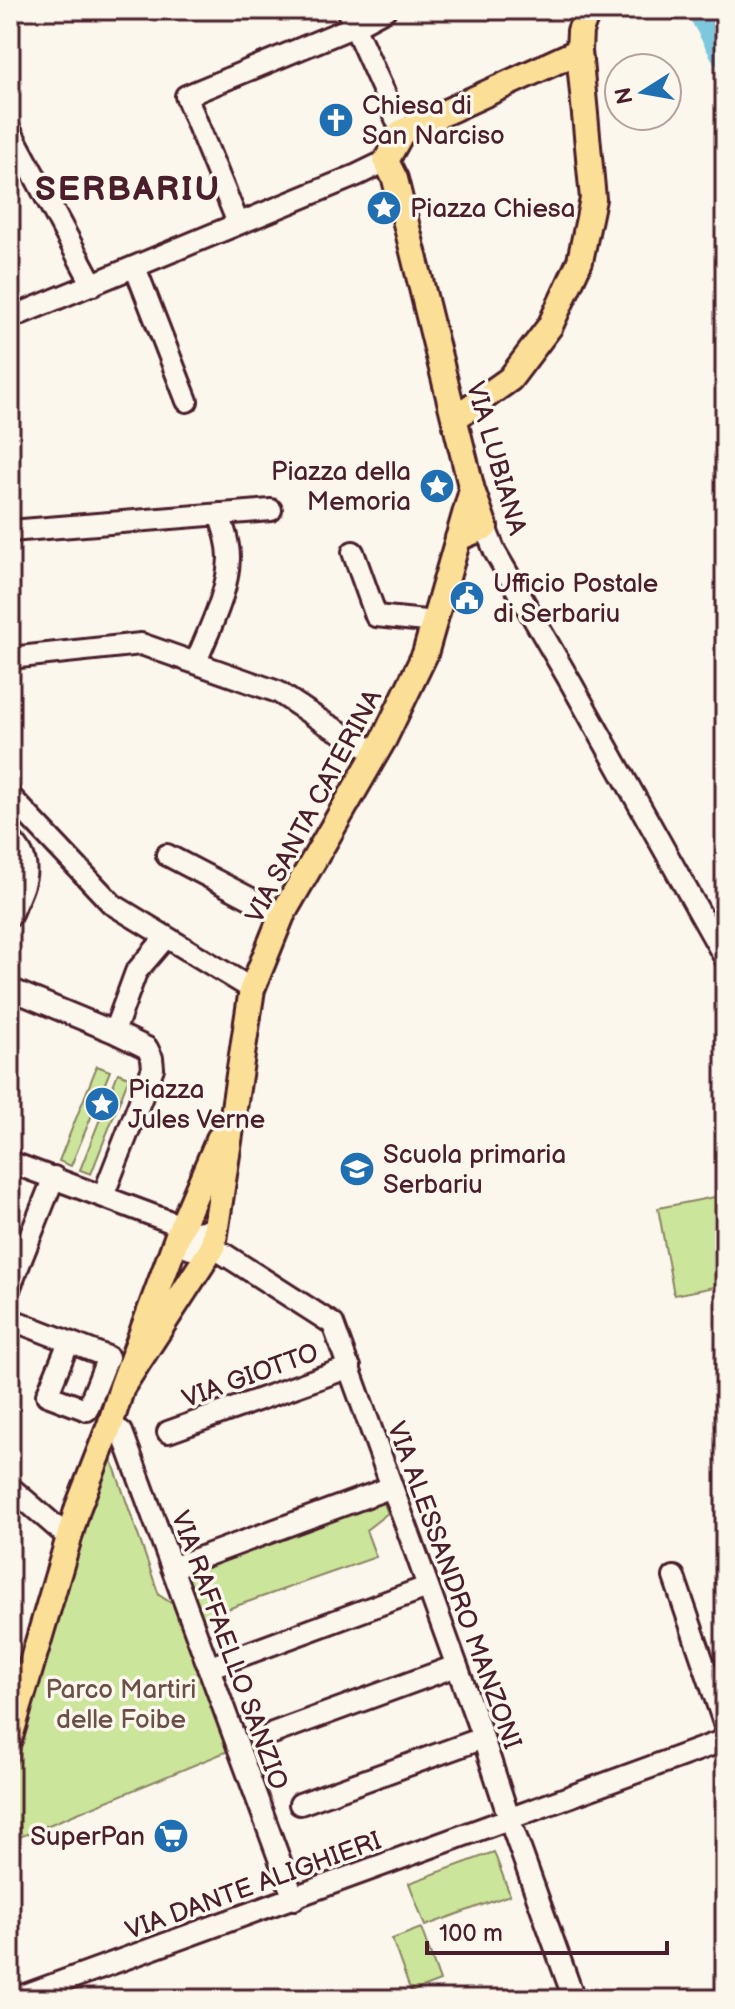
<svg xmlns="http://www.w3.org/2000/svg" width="735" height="2009" font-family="'Balsamiq Sans',sans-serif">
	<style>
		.green { fill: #cbe59b; stroke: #8a8263; stroke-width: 2 }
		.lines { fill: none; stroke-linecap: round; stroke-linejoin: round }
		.river { stroke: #7ec8de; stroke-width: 28 }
		.minor-casing { stroke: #4a1f2b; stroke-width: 26 }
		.major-casing { stroke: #4a1f2b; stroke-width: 30 }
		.minor { stroke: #fbf7ec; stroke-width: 20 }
		.major { stroke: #fbdf96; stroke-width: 24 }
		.labels { text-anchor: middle; stroke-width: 7; stroke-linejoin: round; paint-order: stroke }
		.poi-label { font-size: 26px; fill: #4a1f2b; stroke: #fbf7ec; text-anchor: start }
		.street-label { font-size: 26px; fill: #4a1f2b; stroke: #fbf7ec }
		.park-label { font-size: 26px; fill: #6a5047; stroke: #fbf7ec }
		.district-label { font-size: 34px; font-weight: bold; letter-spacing: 2px; fill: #4a1f2b; stroke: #fbf7ec }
	</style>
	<rect width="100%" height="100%" fill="#fbf7ec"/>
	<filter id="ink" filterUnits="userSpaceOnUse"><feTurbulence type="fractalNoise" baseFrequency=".0125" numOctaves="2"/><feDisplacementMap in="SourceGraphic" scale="16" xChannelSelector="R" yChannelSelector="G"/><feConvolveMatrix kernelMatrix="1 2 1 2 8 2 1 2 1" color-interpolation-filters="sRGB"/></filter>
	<g filter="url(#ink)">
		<path class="green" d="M97,1066L110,1071L71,1166L59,1161Z
			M118,1073L129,1077L91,1174L80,1170Z
			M725,1195V1285L674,1295L658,1208Z
			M108,1449L159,1595L174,1605L228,1751L10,1841V1786Z
			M383,1501L388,1513L366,1530L376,1557L199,1619L183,1573Z
			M494,1852L510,1895L425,1926L409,1883Z
			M421,1928L440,1981L411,1992L392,1939Z"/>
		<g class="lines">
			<path class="river" d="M701,10L725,54"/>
			<defs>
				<path id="minor" d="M347,10L402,132
					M10,130L93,285
					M238,223L186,96L355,26L385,10
					M135,267L187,401
					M10,318L357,175L386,161
					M485,527L495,552L571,683L725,958
					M10,531L271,510
					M353,552L376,616L435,622
					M10,658L141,644L278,692L323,722L375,752
					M196,662C209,629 228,594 229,558C229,543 224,529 219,514
					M10,796L112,904L252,989
					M10,839C38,865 22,886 10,916
					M167,855L282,915
					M10,989L114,1032L147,1048L152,1058L153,1068L103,1196
					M114,1032L136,972L166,937
					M10,1162L171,1222
					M178,1235L202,1231L213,1247L333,1324L483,1738L509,1818L574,1999
					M178,1235L191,1249L213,1247
					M10,1287L54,1177
					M10,1319L108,1357L87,1410L47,1395L69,1342
					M110,1425L122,1432L294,1899
					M168,1432L350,1367
					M10,1487L69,1538
					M172,1568L392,1487
					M674,1577L725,1726
					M208,1668L427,1587
					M273,1733L456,1666
					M300,1804L483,1738
					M14,1999L725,1740"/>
				<path id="major" d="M455,418L510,379L550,326L580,261L593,199L579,51L580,31L588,10
					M458,538L485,527L472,490L395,179L386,161L402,132L579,51
					M122,1387L213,1247L252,989L282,915L384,739L425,654L472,490
					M10,1737L78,1507L110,1425L122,1387L178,1235L219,1139"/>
			</defs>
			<use href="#minor" class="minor-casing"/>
			<use href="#major" class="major-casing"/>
			<use href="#minor" class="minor"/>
			<use href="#major" class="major"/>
		</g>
	</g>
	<defs>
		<symbol id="church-disc" viewBox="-11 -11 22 22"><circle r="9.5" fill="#1f6fb2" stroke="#fbf7ec"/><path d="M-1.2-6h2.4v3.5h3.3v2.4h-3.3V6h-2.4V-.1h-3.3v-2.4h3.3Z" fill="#fff"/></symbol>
		<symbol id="sight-disc" viewBox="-11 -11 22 22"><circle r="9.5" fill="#1f6fb2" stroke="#fbf7ec"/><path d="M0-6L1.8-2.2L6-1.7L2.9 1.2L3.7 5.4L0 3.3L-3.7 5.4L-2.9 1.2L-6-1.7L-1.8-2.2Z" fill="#fff"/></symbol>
		<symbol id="civic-disc" viewBox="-11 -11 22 22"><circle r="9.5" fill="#1f6fb2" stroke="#fbf7ec"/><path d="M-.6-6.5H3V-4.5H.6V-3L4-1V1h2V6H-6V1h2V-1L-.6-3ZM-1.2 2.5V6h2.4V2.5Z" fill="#fff"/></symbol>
		<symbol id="school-disc" viewBox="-11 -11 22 22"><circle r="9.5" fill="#1f6fb2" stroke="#fbf7ec"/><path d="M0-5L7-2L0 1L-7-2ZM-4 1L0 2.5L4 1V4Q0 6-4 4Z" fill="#fff"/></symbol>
		<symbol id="supermarket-disc" viewBox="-11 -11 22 22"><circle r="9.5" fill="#1f6fb2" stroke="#fbf7ec"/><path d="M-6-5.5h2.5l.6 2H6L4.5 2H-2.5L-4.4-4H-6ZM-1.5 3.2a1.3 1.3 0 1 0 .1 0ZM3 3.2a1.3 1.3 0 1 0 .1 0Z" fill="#fff"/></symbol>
	</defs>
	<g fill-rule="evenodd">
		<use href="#church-disc" x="316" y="100" width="40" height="40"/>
		<use href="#sight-disc" x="364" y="188" width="40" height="40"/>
		<use href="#sight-disc" x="417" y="466" width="40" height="40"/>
		<use href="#civic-disc" x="447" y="578" width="40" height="40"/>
		<use href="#sight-disc" x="82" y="1084" width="40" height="40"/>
		<use href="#school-disc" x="337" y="1149" width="40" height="40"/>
		<use href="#supermarket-disc" x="151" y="1816" width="40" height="40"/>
	</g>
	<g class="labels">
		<g class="poi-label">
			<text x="362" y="114">Chiesa di<tspan x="362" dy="30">San Narciso</tspan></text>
			<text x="410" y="217">Piazza Chiesa</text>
			<text x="411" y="480" text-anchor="end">Piazza della<tspan x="411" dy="30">Memoria</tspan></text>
			<text x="493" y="592">Ufficio Postale<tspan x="493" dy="30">di Serbariu</tspan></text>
			<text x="128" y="1098">Piazza<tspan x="128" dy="30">Jules Verne</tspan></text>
			<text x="383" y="1163">Scuola primaria<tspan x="383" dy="30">Serbariu</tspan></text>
			<text x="145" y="1845" text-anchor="end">SuperPan</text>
		</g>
		<g class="street-label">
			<text transform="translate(497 458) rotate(74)" y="9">VIA LUBIANA</text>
			<text transform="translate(313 806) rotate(-62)" y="9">VIA SANTA CATERINA</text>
			<text transform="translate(250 1375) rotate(-20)" y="9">VIA GIOTTO</text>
			<text transform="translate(455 1585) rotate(70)" y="9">VIA ALESSANDRO MANZONI</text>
			<text transform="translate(230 1650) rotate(70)" y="9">VIA RAFFAELLO SANZIO</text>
			<text transform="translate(253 1885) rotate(-20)" y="9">VIA DANTE ALIGHIERI</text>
		</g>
		<g class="park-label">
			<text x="121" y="1698">Parco Martiri<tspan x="121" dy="30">delle Foibe</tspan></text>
		</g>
		<g class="district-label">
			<text x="128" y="200">SERBARIU</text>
		</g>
	</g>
	<rect width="735" height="2009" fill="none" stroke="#fbf7ec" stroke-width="40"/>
	<rect x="20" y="20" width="695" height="1969" fill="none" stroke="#4a1f2b" stroke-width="3" filter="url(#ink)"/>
	<g transform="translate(643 92) rotate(259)"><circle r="38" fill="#fbf7ec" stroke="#b4a19f" stroke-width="2"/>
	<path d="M0-6L14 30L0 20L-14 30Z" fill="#1f6fb2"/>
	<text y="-12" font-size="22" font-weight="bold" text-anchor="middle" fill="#4a1f2b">N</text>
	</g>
	<path d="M427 1941v12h240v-12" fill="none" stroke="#4a1f2b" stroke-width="4"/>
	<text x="439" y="1941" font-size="24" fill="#4a1f2b" stroke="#fbf7ec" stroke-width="6" paint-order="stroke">100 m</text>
</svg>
